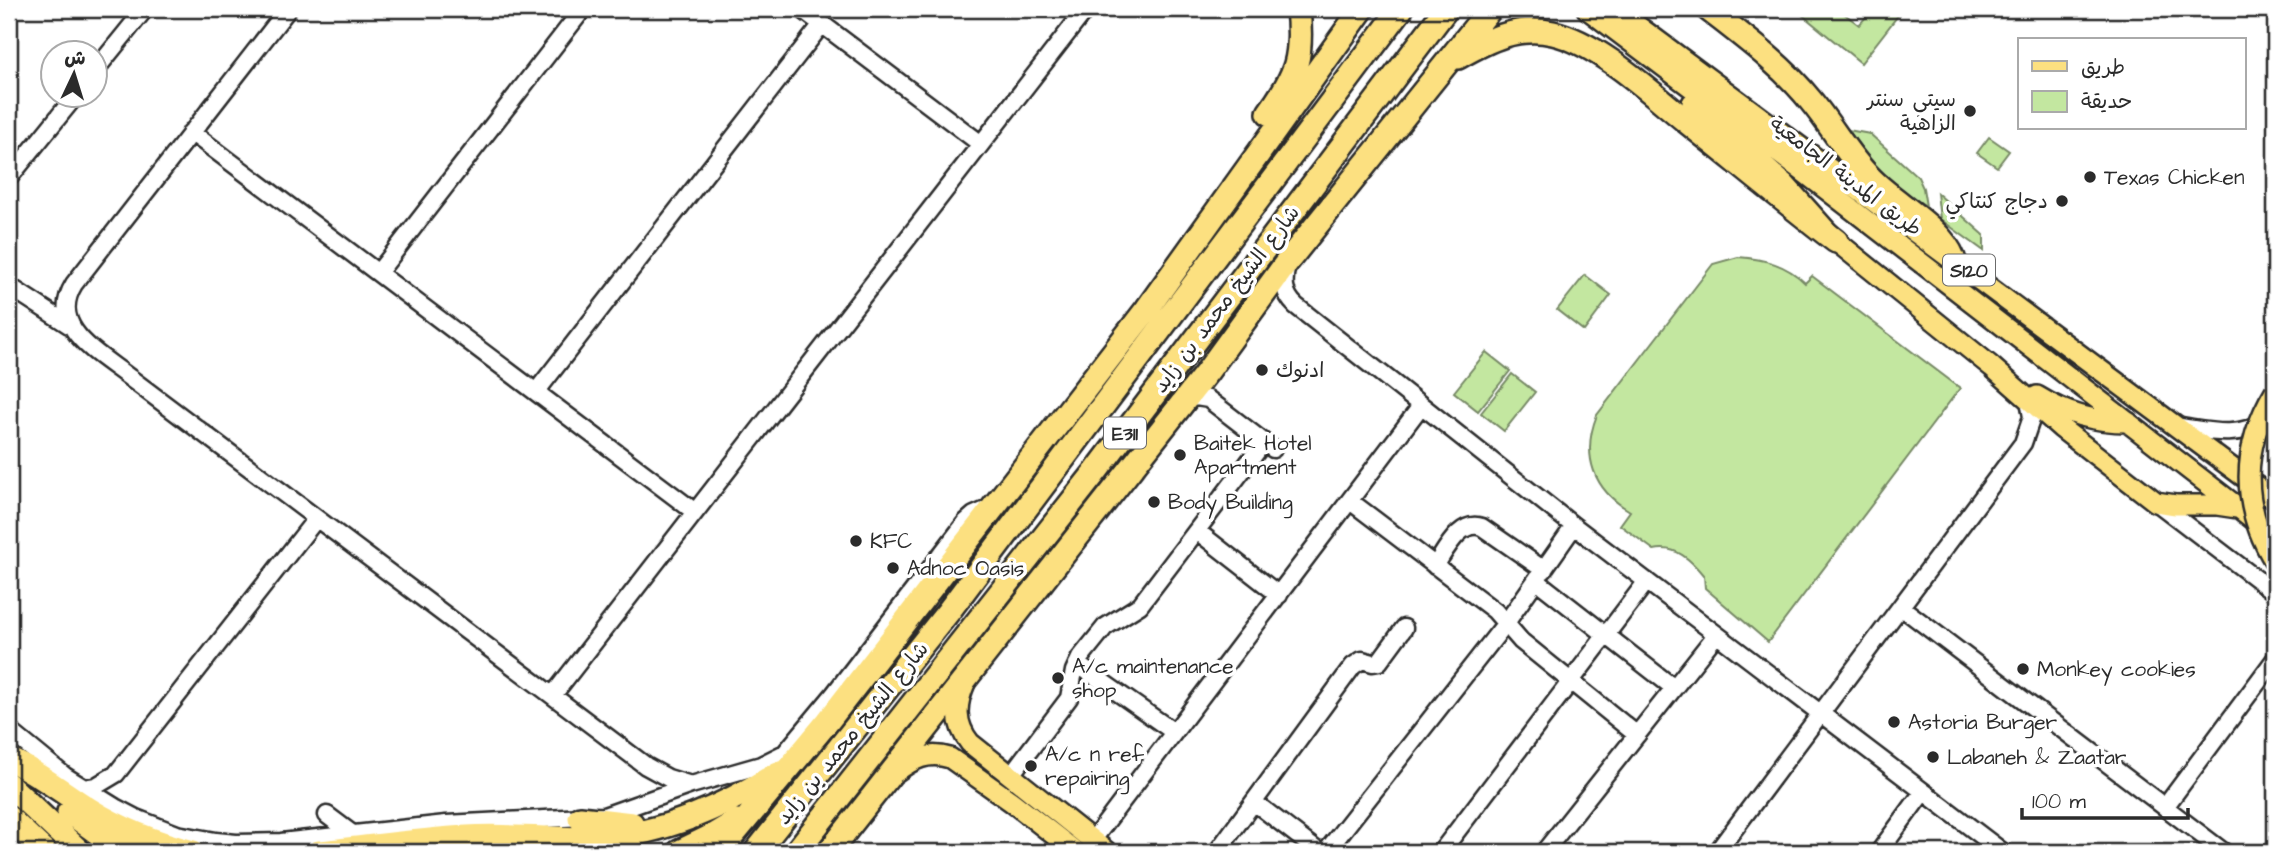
<svg xmlns="http://www.w3.org/2000/svg" width="2284" height="861" font-family="'Architects Daughter','Playpen Sans Arabic',sans-serif">
	<style>
		.green { fill: #c3e7a0; stroke: #778966; stroke-width: 2 }
		.lines { fill: none; stroke-linecap: round; stroke-linejoin: round }
		.minor-casing { stroke: #2b2b2b; stroke-width: 21 }
		.major-casing { stroke: #2b2b2b; stroke-width: 24 }
		.highway-casing { stroke: #2b2b2b; stroke-width: 28 }
		.minor { stroke: #fff; stroke-width: 16 }
		.major { stroke: #fce080; stroke-width: 19 }
		.highway { stroke: #fce080; stroke-width: 23 }
		.major-bridge-casing { stroke: #2b2b2b; stroke-width: 24; stroke-linecap: butt }
		.major-bridge { stroke: #fce080; stroke-width: 19 }
		.poi-dot { fill: #2b2b2b; stroke: #fff; stroke-width: 2.5 }
		.labels { text-anchor: middle; stroke-width: 7; stroke-linejoin: round; paint-order: stroke }
		.shield { fill: #fff; stroke: #6b6b6b; stroke-width: 2 }
		.shield-label { font-size: 19px; font-weight: bold; fill: #2b2b2b }
		.poi-label { font-size: 21px; fill: #2b2b2b; stroke: #fff; text-anchor: start }
		.street-label { font-size: 21px; fill: #2b2b2b; stroke: #fff }
	</style>
	<rect width="100%" height="100%" fill="#fff"/>
	<filter id="ink" filterUnits="userSpaceOnUse"><feTurbulence type="fractalNoise" baseFrequency=".0143" numOctaves="2"/><feDisplacementMap in="SourceGraphic" scale="14" xChannelSelector="R" yChannelSelector="G"/><feConvolveMatrix kernelMatrix="1 2 1 2 8 2 1 2 1" color-interpolation-filters="sRGB"/></filter>
	<g filter="url(#ink)">
		<path class="green" d="M1795,9H1838L1859,25L1873,9H1903L1861,63Z
			M1848,130L1870,134L1918,177L1923,188L1926,206C1893,186 1869,161 1848,130Z
			M1989,137L2009,151L1997,167L1977,153Z
			M1937,193L1984,235V251L1940,219Z
			M1738,257C1764,259 1786,264 1805,283L1812,276L1960,388L1768,642L1705,588L1704,576C1691,560 1676,545 1654,550L1620,525L1630,511C1593,490 1581,455 1597,415L1713,264Z
			M1585,275L1611,295L1584,331L1557,310Z
			M1486,352L1510,371L1478,411L1454,392Z
			M1512,374L1535,392L1504,431L1481,413Z"/>
		<g class="lines">
			<defs>
				<path id="minor" d="M288,9L74,284C47,328 100,354 130,378L646,766L668,778L691,785
					M802,9L981,144
					M94,72L145,9
					M191,132L695,512
					M9,178L77,94
					M1287,265C1283,281 1283,294 1296,306L1574,526L2003,852
					M378,273L583,9
					M9,286L69,325
					M536,392L822,24
					M1184,401L1196,397L1208,399L1273,449
					M2180,427C2209,431 2238,439 2264,421
					M1350,501L1495,611L1521,641L1637,735
					M2156,502L2275,593
					M1197,531L1279,595
					M1435,566C1446,550 1460,519 1482,527L1544,570
					M1537,581L1674,688
					M1901,607L2224,852
					M1077,664L1174,732
					M553,695L1086,9
					M9,730L65,776L115,807L136,818L177,834L216,841L236,843L281,842L446,824L604,816L691,785L761,765L785,753L834,694L966,522L974,515L990,508
					M1010,776L1069,698L1074,671L1080,658L1105,627L1140,605L1264,442
					M84,788L96,786L116,774L316,519
					M1254,802L1319,852
					M2165,807L2275,659
					M327,815L351,833
					M1092,841L1421,406
					M1217,852L1353,666L1362,660L1373,663L1379,662L1404,628
					M1326,852L1506,623L1574,526
					M1441,852L1647,581
					M1544,852L1716,635
					M1717,852L2023,443L2032,417L2029,400
					M1879,852L1923,792"/>
				<path id="major" d="M1587,9L1801,170L2275,536
					M1615,9L2275,500
					M1692,103L1785,184L1836,241L1992,367L2061,428L2156,502L2176,505H2217L2237,508
					M2037,396C2066,414 2094,422 2128,422
					M965,683C956,704 954,723 970,743L1107,852
					M896,772C913,759 928,751 950,758L1012,802L1076,852"/>
				<path id="highway" d="M1708,9C1745,38 1782,65 1811,101C1832,126 1847,155 1870,178C1895,204 1940,226 1953,258
					M1458,57C1488,40 1517,25 1553,33C1598,43 1650,92 1686,121C1736,161 1785,202 1836,241
					M1269,113C1297,74 1303,57 1298,9
					M11,760C39,773 62,792 89,809C121,829 157,843 193,852
					M9,785L80,852
					M69,812L98,833L134,852
					M9,818L45,852
					M580,818L632,824
					M319,852C368,847 417,840 467,837C511,834 556,841 600,838C664,834 724,806 778,773
					M679,852L712,836L737,821
					M719,852L828,721L1147,309L1362,9
					M756,852L948,612L1401,9
					M796,852L1097,470L1446,9
					M829,852L1207,372L1287,262L1490,9"/>
			</defs>
			<use href="#minor" class="minor-casing"/>
			<use href="#major" class="major-casing"/>
			<use href="#highway" class="highway-casing"/>
			<use href="#minor" class="minor"/>
			<use href="#major" class="major"/>
			<use href="#highway" class="highway"/>
			<defs>
				<path id="major-bridge" d="M2275,391C2241,447 2240,506 2275,562"/>
			</defs>
			<use href="#major-bridge" class="major-bridge-casing"/>
			<use href="#major-bridge" class="major-bridge"/>
		</g>
	</g>
	<g class="poi-dot">
		<circle cx="1970" cy="111" r="7"/>
		<circle cx="2090" cy="177" r="7"/>
		<circle cx="2062" cy="201" r="7"/>
		<circle cx="1262" cy="370" r="7"/>
		<circle cx="1180" cy="455" r="7"/>
		<circle cx="1154" cy="502" r="7"/>
		<circle cx="856" cy="541" r="7"/>
		<circle cx="893" cy="568" r="7"/>
		<circle cx="2023" cy="669" r="7"/>
		<circle cx="1058" cy="678" r="7"/>
		<circle cx="1894" cy="722" r="7"/>
		<circle cx="1933" cy="757" r="7"/>
		<circle cx="1031" cy="766" r="7"/>
	</g>
	<g class="labels">
		<g class="shield">
			<rect x="1943" y="254.5" width="52" height="31" rx="5"/>
			<rect x="1104" y="417.5" width="42" height="31" rx="5"/>
		</g>
		<g class="shield-label">
			<text x="1969" y="277">S120</text>
			<text x="1125" y="440">E311</text>
		</g>
		<g class="poi-label">
			<text x="1956" y="106" text-anchor="end">سيتي سنتر<tspan x="1956" dy="24">الزاهية</tspan></text>
			<text x="2104" y="184">Texas Chicken</text>
			<text x="2048" y="208" text-anchor="end">دجاج كنتاكي</text>
			<text x="1276" y="377">ادنوك</text>
			<text x="1194" y="450">Baitek Hotel<tspan x="1194" dy="24">Apartment</tspan></text>
			<text x="1168" y="509">Body Building</text>
			<text x="870" y="548">KFC</text>
			<text x="907" y="575">Adnoc Oasis</text>
			<text x="1072" y="673">A/c maintenance<tspan x="1072" dy="24">shop</tspan></text>
			<text x="2037" y="676">Monkey cookies</text>
			<text x="1908" y="729">Astoria Burger</text>
			<text x="1045" y="761">A/c n ref<tspan x="1045" dy="24">repairing</tspan></text>
			<text x="1947" y="764">Labaneh &amp; Zaatar</text>
		</g>
		<g class="street-label">
			<text transform="translate(1846 176) rotate(37)" y="7">طريق المدينة الجامعية</text>
			<text transform="translate(1226 299) rotate(-53)" y="7">شارع الشيخ محمد بن زايد</text>
			<text transform="translate(852 733) rotate(-51)" y="7">شارع الشيخ محمد بن زايد</text>
		</g>
	</g>
	<rect width="2284" height="861" fill="none" stroke="#fff" stroke-width="35"/>
	<rect x="18" y="18" width="2249" height="826" fill="none" stroke="#2b2b2b" stroke-width="2.5" filter="url(#ink)"/>
	<rect x="2018" y="38" width="228" height="91" fill="#ffffff" stroke="#aaaaaa" stroke-width="2"/>
	<rect x="2032" y="61" width="35" height="10" fill="#fce080" stroke="#aaaaaa" stroke-width="2"/>
	<text x="2081" y="74" font-size="21" fill="#2b2b2b">طريق</text>
	<rect x="2032" y="91" width="35" height="21" fill="#c3e7a0" stroke="#aaaaaa" stroke-width="2"/>
	<text x="2081" y="108" font-size="21" fill="#2b2b2b">حديقة</text>
	<g transform="translate(74 74) rotate(4)"><circle r="33" fill="#ffffff" stroke="#aaaaaa" stroke-width="2"/>
	<path d="M0-5L12 26L0 18L-12 26Z" fill="#2b2b2b"/>
	<text y="-10" font-size="19" font-weight="bold" text-anchor="middle" fill="#2b2b2b">ش</text>
	</g>
	<path d="M2022 808v10h166v-10" fill="none" stroke="#2b2b2b" stroke-width="3.5"/>
	<text x="2032" y="808" font-size="21" fill="#2b2b2b" stroke="#ffffff" stroke-width="5" paint-order="stroke">100 m</text>
</svg>
